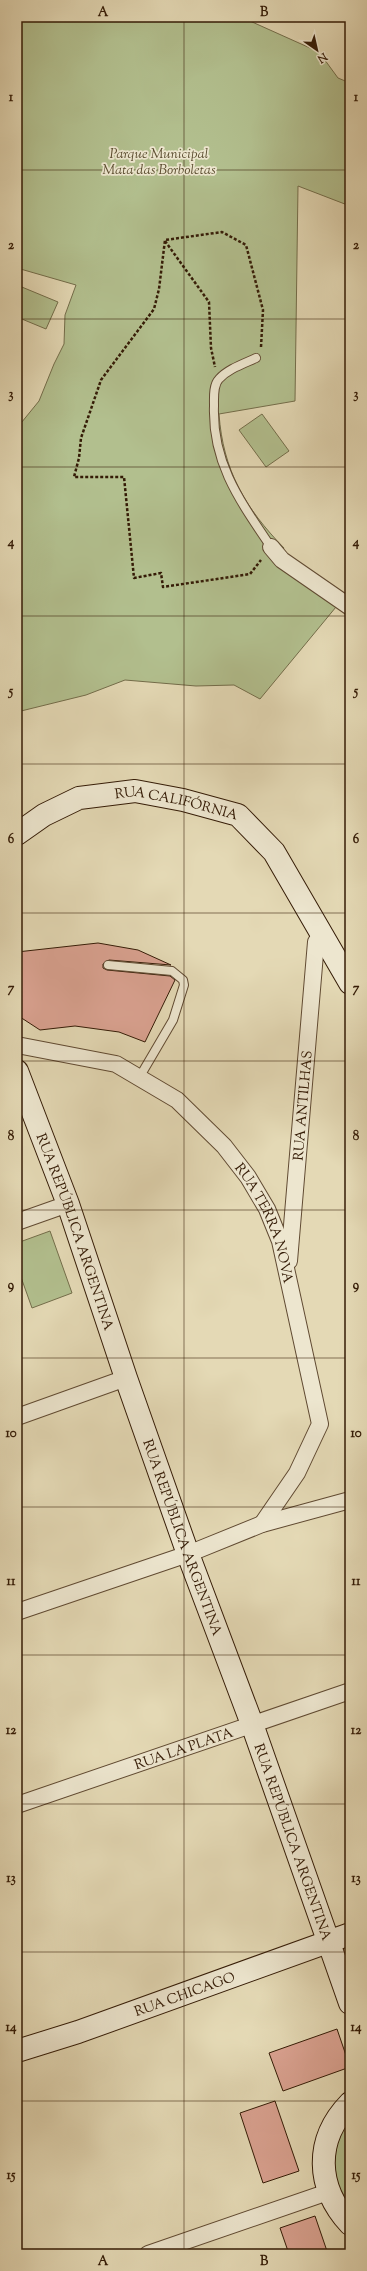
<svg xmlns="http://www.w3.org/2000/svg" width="367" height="2271" font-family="'Sorts Mill Goudy',serif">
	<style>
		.green { fill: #b2bf8e; stroke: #736d4a }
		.building { fill: #daa291; stroke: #341b06 }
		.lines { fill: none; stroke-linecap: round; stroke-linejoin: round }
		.lane-casing { stroke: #604a32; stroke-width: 10 }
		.street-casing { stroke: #604a32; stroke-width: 18 }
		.secondary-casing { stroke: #341b06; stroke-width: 24 }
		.path { stroke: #341b06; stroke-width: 2.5; stroke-dasharray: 3 2; stroke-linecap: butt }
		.lane { stroke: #ede6cf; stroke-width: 8 }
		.street { stroke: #ede6cf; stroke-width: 16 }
		.secondary { stroke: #ede6cf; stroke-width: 22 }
		.grid { fill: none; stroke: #341b06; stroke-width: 1; stroke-opacity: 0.55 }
		.labels { text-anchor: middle; stroke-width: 3.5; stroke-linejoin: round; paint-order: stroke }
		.park-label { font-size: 14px; font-style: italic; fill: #5a4c2f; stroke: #ede6cf }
		.street-label { font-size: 14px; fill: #341b06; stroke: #ede6cf }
		.neatline { fill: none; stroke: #341b06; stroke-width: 1.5 }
		.grid-label { font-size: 13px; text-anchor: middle; font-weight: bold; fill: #341b06 }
	</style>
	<rect width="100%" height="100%" fill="#e4d9b5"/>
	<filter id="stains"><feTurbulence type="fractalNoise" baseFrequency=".005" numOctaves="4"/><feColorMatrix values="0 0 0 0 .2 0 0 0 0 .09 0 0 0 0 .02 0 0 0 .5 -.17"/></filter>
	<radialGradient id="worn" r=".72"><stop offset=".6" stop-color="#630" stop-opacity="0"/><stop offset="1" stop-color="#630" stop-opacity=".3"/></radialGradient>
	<path class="green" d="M17,17H241L319,52L338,78L350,83V206L298,186L295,401L219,414C223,470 245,508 284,548L275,562L336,607L260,699L234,685L196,686L125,680L86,695L17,712V428L39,401L54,364L64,344L65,315L76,285L17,268Z
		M17,285L58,302L46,329L17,317Z
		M262,414L289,451L266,467L239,430Z
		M50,1231L72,1293L32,1308L17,1266V1243Z
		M350,2117V2211C336,2192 329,2171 334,2147C336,2137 345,2126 350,2117Z"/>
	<path class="building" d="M98,943L138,950L171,965L109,960L103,964V968L107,970L170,976L175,980L145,1042L119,1032L75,1026L40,1030L17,1015V952Z
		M337,2029L350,2067L283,2091L269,2053Z
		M275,2101L299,2171L263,2183L240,2113Z
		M315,2216L328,2254H289L280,2228Z"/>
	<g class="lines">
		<defs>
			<path id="lane" d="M256,358C243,364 228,369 219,379C213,385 214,398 214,406C212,463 240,501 271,547
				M108,965L172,971L183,980L184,985L173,1020L139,1078"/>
			<g id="street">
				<path d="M271,547L282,560L350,607"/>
				<path id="s1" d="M17,1045L116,1064L177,1100L224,1146L248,1177L267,1209L280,1241L320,1424L297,1473L262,1524"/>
				<path d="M17,1222L68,1204"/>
				<path id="s2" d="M289,1261L316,942L321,935"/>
				<path d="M17,1417L126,1378"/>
				<path d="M17,1612L188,1554L262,1524L350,1500"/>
				<path id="s3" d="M17,1805L350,1691"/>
				<path d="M148,2254L328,2192"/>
			</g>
			<g id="secondary">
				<path id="s4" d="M17,834L44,815L79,798L135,791L183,800L238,815L274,852L350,983"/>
				<path id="s5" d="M17,1071L68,1204L126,1378L188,1554L252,1724L350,2003"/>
				<path id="s6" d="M17,2051L78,2032L350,1934"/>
				<path d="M350,2103C314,2140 316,2187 350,2224"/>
			</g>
		</defs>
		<use href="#lane" class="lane-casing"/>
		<use href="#street" class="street-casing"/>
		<use href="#secondary" class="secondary-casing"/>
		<path class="path" d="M165,241L209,302L211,348L215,367
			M261,347L263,310L246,245L222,232L165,240L159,289L154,309L101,380L81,438L79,458L74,477H124L134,578L161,573L163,587L250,574L261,560"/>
		<use href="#lane" class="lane"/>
		<use href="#street" class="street"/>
		<use href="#secondary" class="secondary"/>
	</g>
	<path class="grid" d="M184,17V2254M17,170H350M17,319H350M17,467H350M17,616H350M17,764H350M17,913H350M17,1061H350M17,1210H350M17,1358H350M17,1507H350M17,1655H350M17,1804H350M17,1952H350M17,2101H350"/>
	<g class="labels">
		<g class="park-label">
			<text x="159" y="158">Parque Municipal<tspan x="159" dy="16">Mata das Borboletas</tspan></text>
		</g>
		<g class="street-label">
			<text dy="5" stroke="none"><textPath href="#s4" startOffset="171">RUA CALIFÓRNIA</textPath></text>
			<text dy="5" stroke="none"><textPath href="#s2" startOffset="156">RUA ANTILHAS</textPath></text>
			<text dy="5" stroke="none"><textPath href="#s1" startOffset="326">RUA TERRA NOVA</textPath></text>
			<text dy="5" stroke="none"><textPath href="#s5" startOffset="171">RUA REPÚBLICA ARGENTINA</textPath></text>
			<text dy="5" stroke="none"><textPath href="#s5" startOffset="495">RUA REPÚBLICA ARGENTINA</textPath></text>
			<text dy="5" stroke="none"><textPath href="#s3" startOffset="176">RUA LA PLATA</textPath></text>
			<text dy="5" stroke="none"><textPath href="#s5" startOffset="819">RUA REPÚBLICA ARGENTINA</textPath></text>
			<text dy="5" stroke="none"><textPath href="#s6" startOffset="177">RUA CHICAGO</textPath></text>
		</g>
	</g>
	<rect width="367" height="2271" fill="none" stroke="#e4d9b5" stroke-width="44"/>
	<g transform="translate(317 50) rotate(146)" stroke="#ede6cf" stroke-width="3" paint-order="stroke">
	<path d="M0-3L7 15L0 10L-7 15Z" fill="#341b06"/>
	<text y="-6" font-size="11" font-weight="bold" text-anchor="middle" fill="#341b06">N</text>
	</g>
	<rect x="22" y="22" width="323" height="2227" class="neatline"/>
	<g class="grid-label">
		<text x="103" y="16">A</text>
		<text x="264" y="16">B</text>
		<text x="11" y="101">1</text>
		<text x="356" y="101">1</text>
		<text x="11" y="249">2</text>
		<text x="356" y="249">2</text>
		<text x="11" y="398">3</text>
		<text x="356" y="398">3</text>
		<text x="11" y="546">4</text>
		<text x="356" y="546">4</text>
		<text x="11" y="695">5</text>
		<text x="356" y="695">5</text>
		<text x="11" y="843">6</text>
		<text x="356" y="843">6</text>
		<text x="11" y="992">7</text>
		<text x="356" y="992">7</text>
		<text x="11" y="1140">8</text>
		<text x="356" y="1140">8</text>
		<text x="11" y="1289">9</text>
		<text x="356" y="1289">9</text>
		<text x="11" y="1437">10</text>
		<text x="356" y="1437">10</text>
		<text x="11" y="1585">11</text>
		<text x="356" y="1585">11</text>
		<text x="11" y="1734">12</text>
		<text x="356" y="1734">12</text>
		<text x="11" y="1882">13</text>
		<text x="356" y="1882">13</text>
		<text x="11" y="2031">14</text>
		<text x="356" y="2031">14</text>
		<text x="11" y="2179">15</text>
		<text x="356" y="2179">15</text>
		<text x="103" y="2265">A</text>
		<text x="264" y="2265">B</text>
	</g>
	<rect width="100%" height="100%" filter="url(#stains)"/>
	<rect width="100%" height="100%" fill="url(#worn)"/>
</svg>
